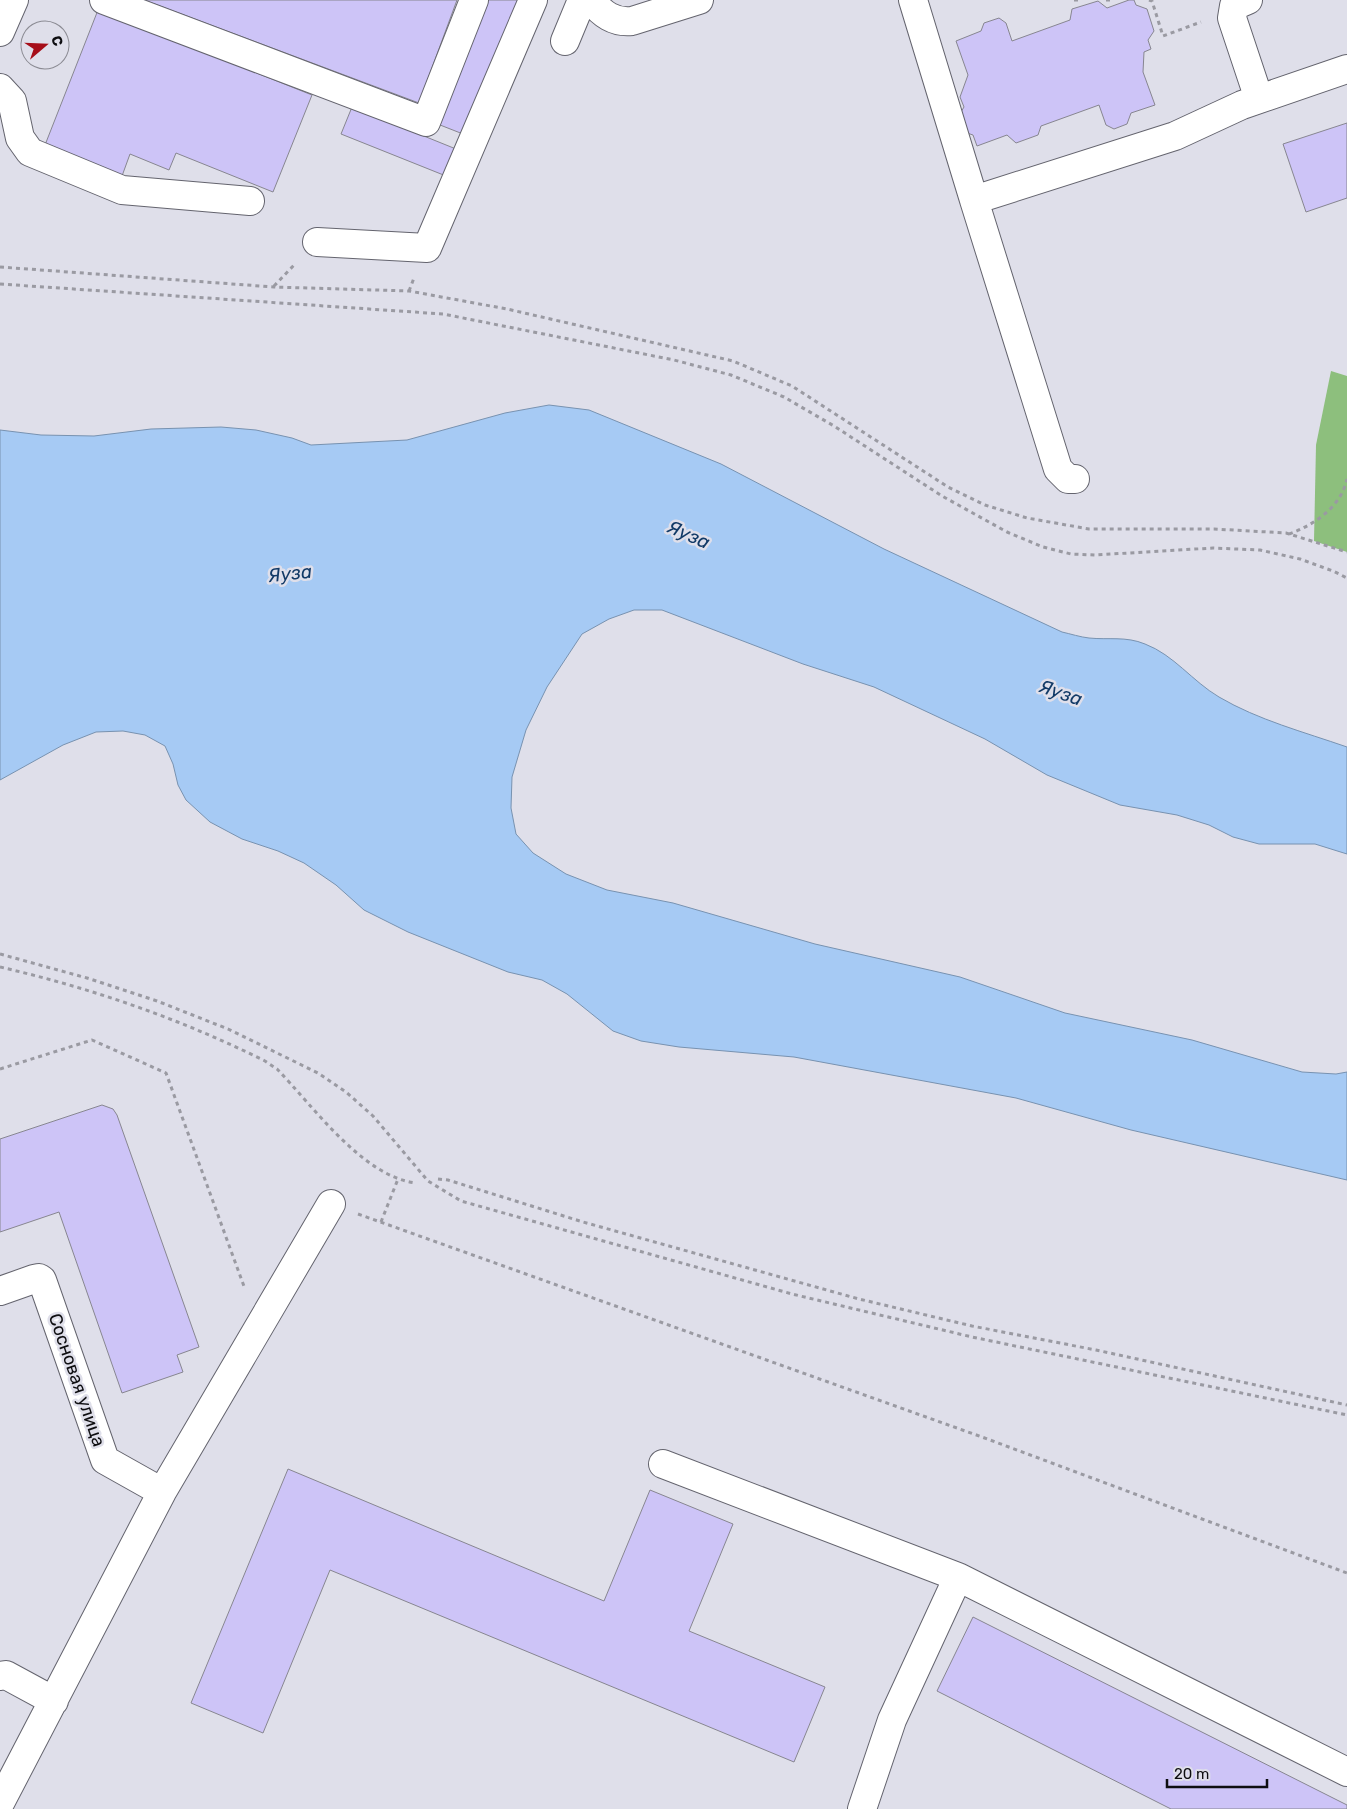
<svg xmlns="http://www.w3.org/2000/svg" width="1347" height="1809" font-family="Rubik,sans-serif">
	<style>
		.green { fill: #8dbf7d }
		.water { fill: #a6caf4; stroke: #7892b0 }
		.building { fill: #cdc4f7; stroke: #878690 }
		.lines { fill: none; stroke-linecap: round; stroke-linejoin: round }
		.minor-casing { stroke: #64646e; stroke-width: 30 }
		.path { stroke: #9a9aa2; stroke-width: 3; stroke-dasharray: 4 4; stroke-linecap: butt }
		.minor { stroke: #fff; stroke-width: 28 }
		.labels { text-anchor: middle; stroke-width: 5; stroke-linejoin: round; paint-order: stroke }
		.street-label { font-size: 18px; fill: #0e0e11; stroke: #dfdfea }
		.water-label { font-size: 19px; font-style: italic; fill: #123a67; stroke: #dfdfea }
	</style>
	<rect width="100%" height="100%" fill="#dfdfea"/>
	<path class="green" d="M1331,371L1347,376V552L1314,541L1316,445Z"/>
	<path class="water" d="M549,405L589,410L721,464L884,549L1062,632C1071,634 1080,637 1089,638C1108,640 1126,636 1145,644C1174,655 1192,681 1219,697C1258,720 1304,732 1347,747V854L1315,844H1259L1233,837L1209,825L1177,815L1120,805L1047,775L985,739L874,687L803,664L662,610H634L609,619L582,634L547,687L526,730L512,777L511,808L516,834L533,853L566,874L607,890L673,903L815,944L960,977L1065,1013L1192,1040L1302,1072L1336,1074L1347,1072V1180L1131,1130L1016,1098L794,1057L679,1047L641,1041L613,1031L567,994L542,980L508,972L408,932L364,910L336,885L304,863L278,851L242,839L210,822L186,800L178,785L173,764L165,746L145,735L123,731L96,732L63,745L0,780V430L41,435L94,436L151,429L221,427L256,430L292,438L311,445L407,440L505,413Z"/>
	<path class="building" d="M144,0H457L419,103Z
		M485,0H518L463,134L435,123Z
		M1129,0H1134L1136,5L1147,9L1154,31L1148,40L1151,49L1144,52L1143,72L1155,105L1131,113L1127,124L1114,129L1106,125L1099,105L1041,126L1038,135L1016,143L1007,135L977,146L973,135L964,132L959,115L964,107L960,97L968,75L956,41L981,31L984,23L999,18L1006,23L1012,41L1070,20L1072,9L1098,1L1107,8Z
		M98,10L312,95L273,192L176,153L169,170L130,154L122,176L45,145Z
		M352,107L456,149L446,176L341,134Z
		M1347,123V198L1306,212L1283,144Z
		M102,1105L113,1109L117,1115L199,1347L177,1355L183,1372L122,1393L59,1212L0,1232V1139Z
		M288,1469L604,1601L650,1490L733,1524L689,1631L825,1687L794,1762L330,1570L263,1733L191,1703Z
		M973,1617L1347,1805V1809H1171L937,1691Z"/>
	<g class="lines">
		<defs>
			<path id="minor" d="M104,0L426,122L474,0
				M591,0C602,14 614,23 632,21L699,0
				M913,0L974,200L1175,136L1242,105L1347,69
				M1248,0L1234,6L1232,18L1259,99
				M0,32L14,0
				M565,41L582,0
				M0,88L12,101L20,138L30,152L122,190L250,201
				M974,200L1058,469L1068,479H1075
				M317,242L427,248L533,0
				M0,1291L34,1279L39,1278L42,1280L105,1460L162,1492
				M663,1464L958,1577L892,1720L862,1809
				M958,1577L1347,1772
				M0,1676L6,1675L54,1701
				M0,1803L162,1492L331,1204"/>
		</defs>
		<use href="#minor" class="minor-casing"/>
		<path class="path" d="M1074,0H1080
			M1106,0H1112
			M1149,0L1152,1L1163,36L1201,22
			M0,267L274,287L409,291L507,309L733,361L792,386L948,487L985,505L1027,518L1089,529H1214L1286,533L1347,552
			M0,284L443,314L674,360L731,375L784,397L834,426L942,496L1007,532L1043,547L1071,554L1095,555L1213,548L1260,550L1300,559L1333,571L1347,578
			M274,286L296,263
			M409,291L414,278
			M1289,534C1314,525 1341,507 1347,479
			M0,954L87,978L157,1001L228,1029L318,1073L346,1092L373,1116L428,1181L461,1201L792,1294L972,1337L1347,1415
			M0,967C91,988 181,1019 265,1061L277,1069C313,1106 363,1177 416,1183
			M0,1069L92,1040L166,1073L245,1289
			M438,1179L448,1180L583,1222L859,1299L972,1326L1096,1350L1347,1405
			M358,1214L982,1437L1347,1573
			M381,1222L398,1179"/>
		<use href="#minor" class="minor"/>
	</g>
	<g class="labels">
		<g class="street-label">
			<text transform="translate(77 1380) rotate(71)" y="6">Сосновая улица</text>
		</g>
		<g class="water-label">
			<text transform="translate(689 534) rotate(24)" y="7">Яуза</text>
			<text transform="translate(290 573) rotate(-6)" y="7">Яуза</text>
			<text transform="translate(1061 692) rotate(19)" y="7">Яуза</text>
		</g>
	</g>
	<g transform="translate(45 45) rotate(71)"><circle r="24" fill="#dfdfea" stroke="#8b8b93"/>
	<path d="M0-4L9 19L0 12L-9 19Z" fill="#a60e19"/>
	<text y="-8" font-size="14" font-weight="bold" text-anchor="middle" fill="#0e0e11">С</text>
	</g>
	<path d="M1167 1779v8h100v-8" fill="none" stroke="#0e0e11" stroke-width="2.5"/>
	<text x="1174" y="1779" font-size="15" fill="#0e0e11" stroke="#dfdfea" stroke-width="4" paint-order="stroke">20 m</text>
</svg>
